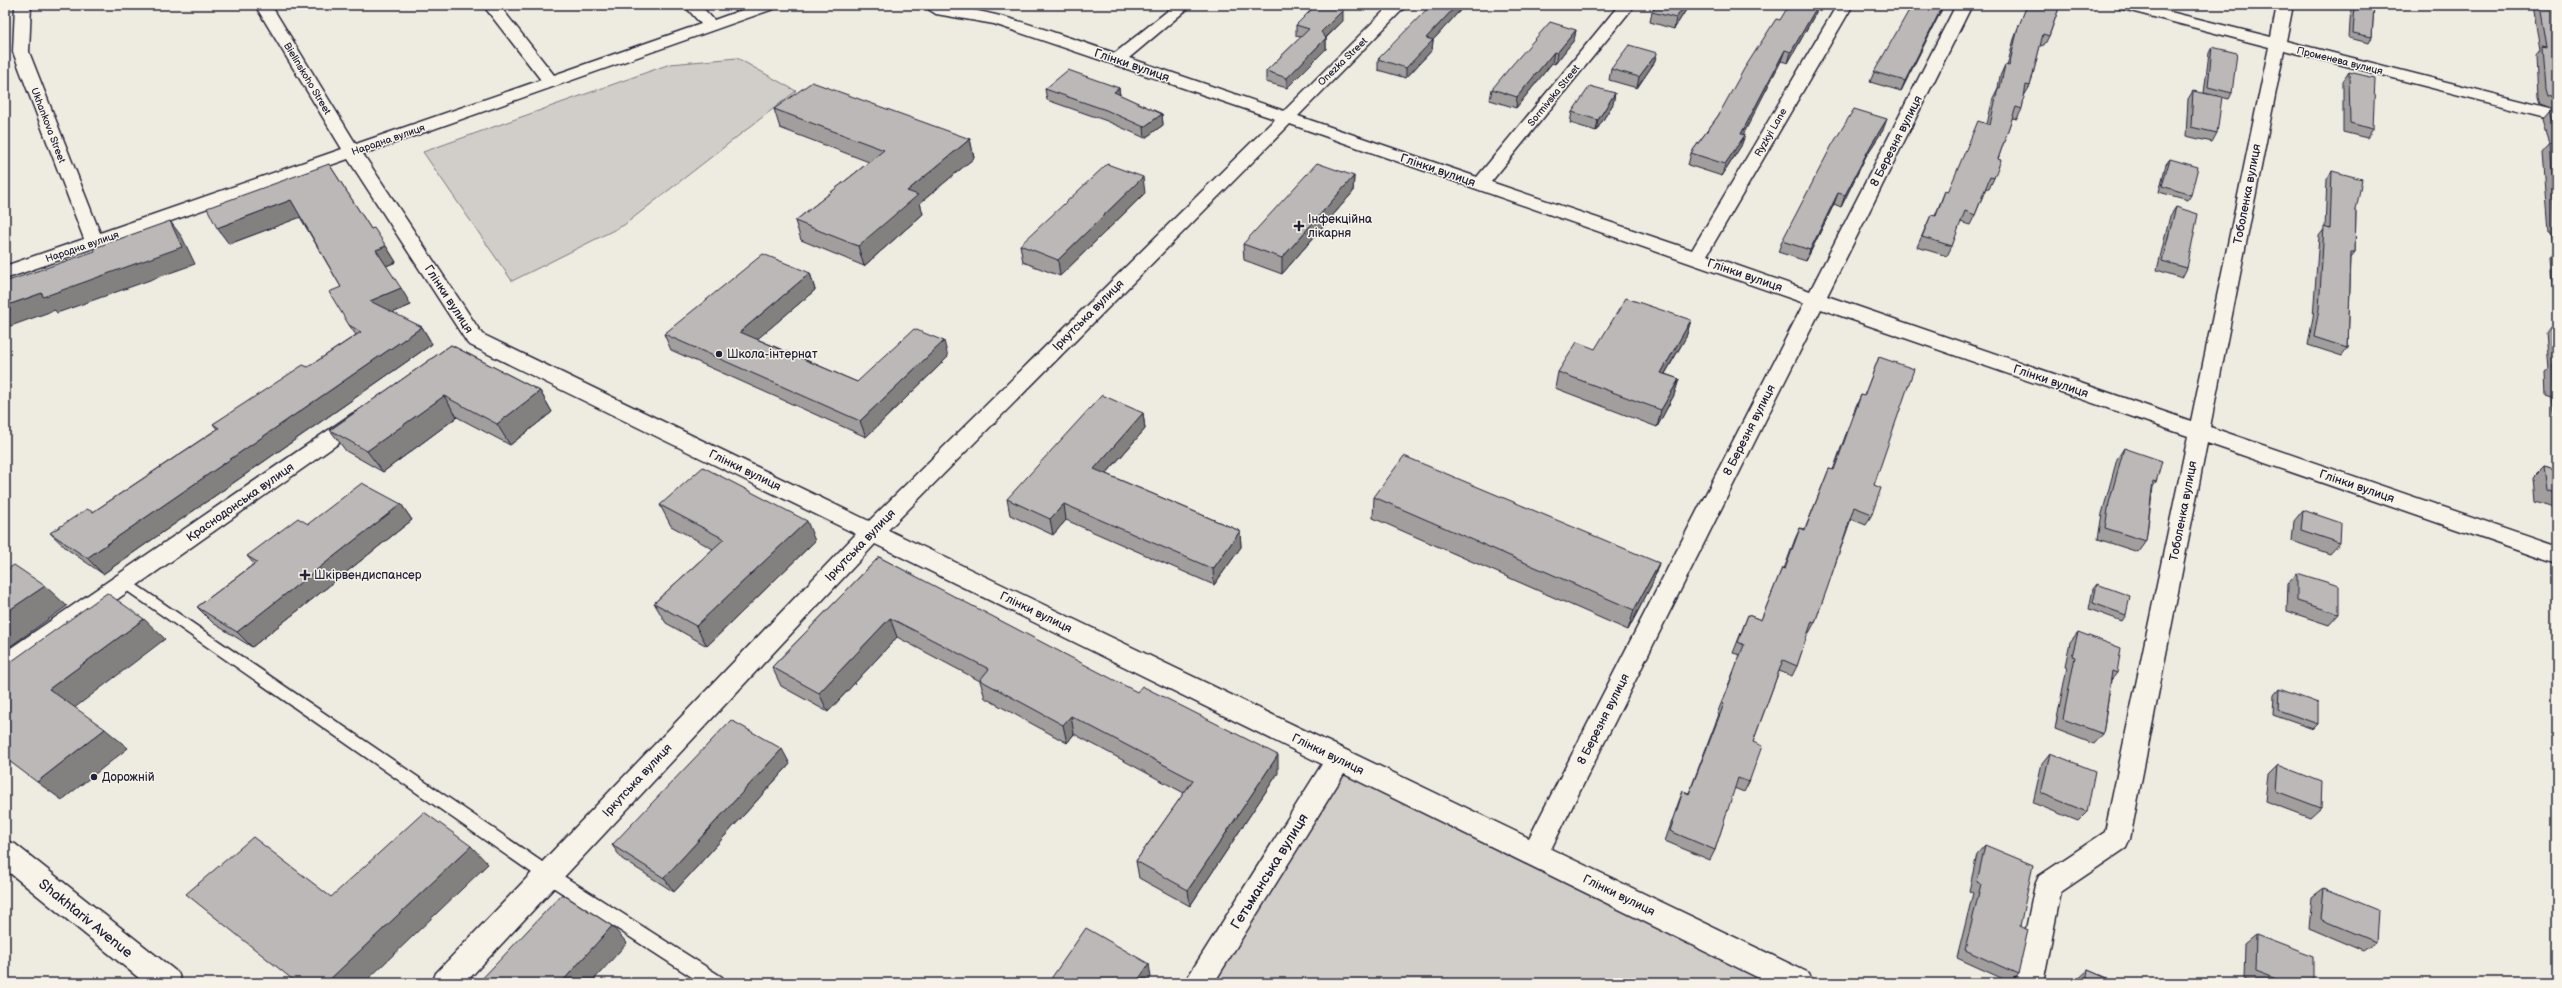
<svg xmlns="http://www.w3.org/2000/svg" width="2562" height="988" font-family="'Balsamiq Sans',sans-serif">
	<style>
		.green { fill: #d1cdc9; stroke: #7a7882 }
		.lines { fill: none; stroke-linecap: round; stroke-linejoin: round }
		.lane-casing { stroke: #22223b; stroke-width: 3 }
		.street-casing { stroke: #22223b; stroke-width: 3 }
		.lane { fill: #f7f3e8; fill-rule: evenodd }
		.street { fill: #f7f3e8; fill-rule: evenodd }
		.wall { fill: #a19e9d; stroke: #22223b }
		.shaded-wall { fill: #838180; stroke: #22223b }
		.building { fill: #bbb8b7; stroke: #22223b }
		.poi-dot { fill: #22223b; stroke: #f7f3e8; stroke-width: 1.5 }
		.labels { text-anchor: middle; stroke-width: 3; stroke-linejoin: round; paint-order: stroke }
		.far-street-label { font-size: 10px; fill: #22223b; stroke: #f7f3e8 }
		.street-label { font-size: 12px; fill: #22223b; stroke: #f7f3e8 }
		.poi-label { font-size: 12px; fill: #22223b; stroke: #f7f3e8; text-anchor: start }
		.near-street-label { font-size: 14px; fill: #22223b; stroke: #f7f3e8 }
	</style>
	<rect width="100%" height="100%" fill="#eeebe1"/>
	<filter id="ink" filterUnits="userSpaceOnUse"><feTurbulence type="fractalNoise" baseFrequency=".025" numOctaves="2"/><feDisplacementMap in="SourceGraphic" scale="8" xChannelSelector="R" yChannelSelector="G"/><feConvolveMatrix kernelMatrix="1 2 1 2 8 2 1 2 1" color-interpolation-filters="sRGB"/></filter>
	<g filter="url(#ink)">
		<path class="green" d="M737,58L796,91L624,225L512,281L423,152L670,64Z
			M1338,762L1796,983H1199Z"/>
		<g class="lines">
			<defs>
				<path id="lane" d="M125,577L554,870L722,977L724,983H701L542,880L120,586L118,582L120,578Z"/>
				<path id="street" d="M15,5H31L29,52L100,233L342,149L255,5H271L356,144L541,80L483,5H499L554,75L701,24L684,5H700L714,20L756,5H779L776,8L363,154L482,334L869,521L1275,119L994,24L936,14L922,5C988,5 1053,33 1115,53L1175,5H1192L1129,58L1284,111L1390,5H1407L1298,116L1477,177L1619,5H1635L1491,182L1692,250L1837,5H1853L1707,255L1810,291L1956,5H1972L1827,296L2191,421L2269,47L2119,8L2116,5H2142L2271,37L2277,5H2293L2286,41L2557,110V120L2284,50L2210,427L2557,546V564L2207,443L2130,839L2126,848L2061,892L2043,983H2015L2035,885L2039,876L2105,832L2188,436L1821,309L1551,849L1809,973L1813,983H1769L1344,774L1214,983H1184L1322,764L875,544L465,983H432L436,973L856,534L468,344L348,159L5,279V266L84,239L13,52ZM1290,124L1804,303L1529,838L888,530Z
					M359,411L366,414L369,419L366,424L14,672L5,675V652L352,414Z
					M5,841L15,844L178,973L182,983H145L5,869Z"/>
			</defs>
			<use href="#lane" class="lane-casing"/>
			<use href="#street" class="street-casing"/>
			<use href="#lane" class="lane"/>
			<use href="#street" class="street"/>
		</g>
		<path class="wall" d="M1356,5H1365L1362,7Z
			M1465,5L1433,40L1432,50L1406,78L1378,70V59Z
			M1657,5H1689L1674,29L1650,22L1652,12Z
			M1820,5L1788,63L1781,61L1743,134L1745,135L1741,146L1722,176L1688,165L1691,153L1718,116L1780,20Z
			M1944,5L1901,91L1870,82L1874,72Z
			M2024,5H2060L2049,36L2044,46L2040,45L2030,86L2024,96L2022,109L2017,119L2012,118L1998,159L1994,178L1989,189L1986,188L1975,215L1970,225L1960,222L1952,246L1947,256L1917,247L1931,215L1935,216L1945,191L1948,192L1987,124L1993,98L1998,88L2000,76L2005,65L2007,66L2014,39L2027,6Z
			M2352,5H2374L2372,37L2369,43L2349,38L2351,6Z
			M2533,5H2557V110L2540,104L2538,98L2536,56L2540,51Z
			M1343,21L1326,38V49L1287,88L1266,82V71L1301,37L1296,36V25Z
			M1576,30L1574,40L1555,64L1552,63L1516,108L1490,100L1492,89Z
			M2212,47L2232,93L2229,99L2204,93L2209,53Z
			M1657,53L1654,63L1637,88L1609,80L1611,69Z
			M2349,72L2373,129L2367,138L2343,132V81Z
			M1119,88L1120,95L1162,114L1163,125L1145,138L1107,121L1047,100L1045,89Z
			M2193,91L2217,133L2212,142L2186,136L2188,99Z
			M1615,93L1613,104L1596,131L1570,123L1572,112Z
			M774,109L970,139L974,158L920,203L923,214L864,266L801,240L795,221L869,162L780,128Z
			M2550,110L2557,111V299L2553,297L2550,257L2554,252L2551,231H2549L2543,153L2550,145L2543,118Z
			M1883,130L1866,156L1841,207L1834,204L1806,261L1778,252L1782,241Z
			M2170,159L2191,195L2188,200L2159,192L2166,164Z
			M329,164L371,229L386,246L396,262L386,266L411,305L392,313L422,327L432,344L103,574L67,549L50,533L93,512L217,429L213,424L308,367L356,335L349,325L341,287L300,217L229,244Z
			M2332,171L2356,210L2355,252L2351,257L2348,348L2342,356L2308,345L2313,317L2319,236L2325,228L2327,179Z
			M1354,176L1353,192L1282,274L1244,260L1243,244Z
			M1145,193L1060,276L1023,262L1020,245Z
			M2176,207L2187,268L2182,278L2157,270L2170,216Z
			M810,273L815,290L757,339L857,382L948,357L866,437L671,350L664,334Z
			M1691,320L1686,337L1665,374L1679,379L1674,395L1657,427L1555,388L1558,372L1595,349Z
			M2553,325L2557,326V432H2556L2552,398L2546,396L2545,373L2549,370L2546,333Z
			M451,345L540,391L552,412L510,445L457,417L383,472L346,451L330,430Z
			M1879,357L1874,485L1872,514L1866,525L1851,519L1815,622L1809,633L1808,632L1797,666L1792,676L1779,671L1753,742L1749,782L1744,792L1734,788L1715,850L1710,860L1665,841L1679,801L1683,791L1689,793L1719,714H1717L1740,655L1733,653L1748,615L1761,620L1782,568L1784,569L1795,539L1800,528L1805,529L1829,469L1833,470L1856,406L1861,395L1864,396Z
			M1143,413L1145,429L1106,474L1240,531L1241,547L1214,585L1066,520L1053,535L1010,515L1007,499Z
			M2124,448L2156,482L2153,487L2146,541L2138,552L2098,539L2102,514L2117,459Z
			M2543,466L2557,470V509L2534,502L2532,477Z
			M1374,497L1659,563L1652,584L1628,630L1373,518Z
			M401,504L412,520L252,647L213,623L197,607L254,564L247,556L308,524Z
			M660,505L815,541L707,646L666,623L654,603L713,549L671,526Z
			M2303,510L2340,543L2330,554L2292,541L2294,521Z
			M879,557L1278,773L1190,906L1139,878L1136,861L1184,793L1074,734L1067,743L985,698L980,681L897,637L828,712L781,686L772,667Z
			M2297,573L2339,614L2329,625L2287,611L2288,584Z
			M2097,584L2126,615L2122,621L2089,609L2093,589Z
			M2078,632L2117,673L2111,680L2103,734L2094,744L2055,729L2067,667L2065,666L2070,642Z
			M2279,689L2318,724L2313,729L2273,715L2274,695Z
			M2050,753L2087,812L2078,821L2033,803L2042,763Z
			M790,764L674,892L622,859L612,845Z
			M2278,765L2321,808L2310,818L2265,801L2268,775Z
			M1985,845L2020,926L2018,974L2010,982L1957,958L1973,893L1969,891L1977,854Z
			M2324,888L2376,942L2363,951L2309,928L2312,897Z
			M2256,935L2314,983H2253L2244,979L2245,944Z
			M2088,970L2118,983H2074Z"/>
		<path class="shaded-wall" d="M1457,5H1465L1433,40L1432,50L1406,78V68L1426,38Z
			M1685,5H1689L1674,29L1676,18Z
			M1818,5H1820L1788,63L1791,52Z
			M1943,5H1944L1901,91L1905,81Z
			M1343,10V21L1320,43L1321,32Z
			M1576,30L1574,40L1555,64L1557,53Z
			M1326,38V49L1287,88V78Z
			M1785,50L1781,61L1738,145L1741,134Z
			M1554,52L1552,63L1516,108L1517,97Z
			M1657,53L1654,63L1637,88L1639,77Z
			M1119,88L1120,99L1114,92Z
			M1615,93L1613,104L1596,131L1598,120Z
			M1162,114L1163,125L1145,138L1144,127Z
			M1887,119L1883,130L1866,156L1841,207L1845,195L1871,145Z
			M1745,135L1741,146L1722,176L1725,164Z
			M970,139L974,158L920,203L923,214L864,266L858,246L907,191Z
			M1354,176L1353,192L1282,274V258Z
			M1143,177L1145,193L1060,276L1058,260Z
			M1838,193L1834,204L1806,261L1810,250Z
			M291,200L301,217L229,244L217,228Z
			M170,221L182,237L195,264L57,313L55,310L5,328V306L42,293Z
			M386,246L396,262L386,266L376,250Z
			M810,273L815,290L747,348L740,332Z
			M401,288L411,305L380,318L370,301Z
			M1691,320L1686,337L1656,389L1661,373Z
			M422,327L432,344L103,574L87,558Z
			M944,341L948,357L866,437L860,421Z
			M1679,379L1674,395L1657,427L1661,410Z
			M540,391L552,412L510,445L497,424Z
			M444,396L457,417L383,472L367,451Z
			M1143,413L1145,429L1096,485L1094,469Z
			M401,504L412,520L252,647L237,632Z
			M1064,504L1066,520L1053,535L1050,519Z
			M807,521L815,541L707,646L696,626Z
			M1240,531L1241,547L1214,585L1213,569Z
			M1659,563L1652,584L1628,630L1634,610Z
			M45,586L67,606L5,650V613Z
			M890,618L897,637L828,712L819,693Z
			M144,619L165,639L73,709L49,689Z
			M1071,716L1074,734L1067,743L1063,725Z
			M105,729L128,748L62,800L37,782Z
			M782,749L790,764L674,892L664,878Z
			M1278,755V773L1190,906L1188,890Z
			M471,846L488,864L364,983H326Z
			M612,926L627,943L591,983H561Z
			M1149,964L1151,977L1147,983H1136Z"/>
		<path class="building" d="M1316,5H1326L1343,10L1321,32L1326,38L1287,78L1266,71L1309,29L1296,25Z
			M1431,5H1457L1426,38L1433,40L1406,68L1378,59Z
			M1657,5H1685L1676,18L1652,12Z
			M1789,5H1818L1791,52L1785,50L1741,134L1745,135L1725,164L1691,153L1718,116L1744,69L1776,19L1780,20Z
			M1912,5H1943L1905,81L1874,72Z
			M2027,5H2060L2049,36L2043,34L2030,86L2026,85L2022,109L2016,107L1998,159L2001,160L1994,178L1990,177L1975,215L1965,211L1952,246L1922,237L1931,215L1936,216L1945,191L1948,192L1978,121L1990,125L1998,88H2000L2005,65L2009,66L2018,28Z
			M2355,5H2374L2372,37L2353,33Z
			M2540,5H2557V99L2547,96L2545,89L2542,47L2547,48Z
			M1550,22L1576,30L1557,53L1554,52L1517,97L1492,89L1512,65Z
			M1629,45L1657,53L1639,77L1611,69Z
			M2212,47L2237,53L2232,93L2208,87Z
			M1068,70L1119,88L1114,92L1162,114L1144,127L1106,110L1045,89Z
			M2349,72L2375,78L2373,129L2350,123Z
			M812,82L970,139L907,191L918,195L858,246L795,221L884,150L774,109Z
			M1590,86L1615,93L1598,120L1572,112Z
			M2193,91L2222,97L2217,133L2191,127Z
			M1854,109L1887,119L1871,145L1845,195L1838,193L1810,250L1782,241L1832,145Z
			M2550,110L2557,111V135Z
			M2550,145L2557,146V222H2556Z
			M2170,159L2198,167L2191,195L2162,186Z
			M1317,163L1354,176L1282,258L1243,244Z
			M329,164L371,229L374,228L386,246L376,250L401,288L370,301L422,327L87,558L50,533L87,509L93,512L219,428L213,424L303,365L308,367L361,332L349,325L329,292L341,287L291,200L217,228L207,208Z
			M1107,164L1143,177L1058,260L1020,245Z
			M2332,171L2362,179L2356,210L2355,252H2351L2348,348L2314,337L2319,309L2324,227L2330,229Z
			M2176,207L2198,214L2187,268L2162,261Z
			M170,221L182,247L43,297L42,293L5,306V282L95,251L94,248Z
			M763,254L810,273L740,332L857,382L914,329L944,341L860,421L664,334Z
			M1626,298L1691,320L1661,373L1679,379L1661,410L1558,372L1577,342L1595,349Z
			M2553,325L2557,326V389L2554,388L2553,365L2557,366Z
			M451,345L540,391L497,424L444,396L367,451L330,430Z
			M1879,357L1914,369L1874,485L1881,488L1872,514L1854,507L1828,586L1815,622L1812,621L1797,666L1783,660L1753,742L1762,746L1749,782L1738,778L1715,850L1670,831L1683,791L1689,794L1724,704L1722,703L1744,645L1738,642L1748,615L1761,620L1782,568L1785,569L1800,528L1805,530L1829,469L1834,470L1861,395L1864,396Z
			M1102,395L1143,413L1094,469L1240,531L1213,569L1064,504L1050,519L1007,499Z
			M2124,448L2162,461L2156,482L2153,481L2146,541L2105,528L2109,503Z
			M1404,456L1659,563L1634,610L1374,497Z
			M2543,466L2557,470V495L2546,491Z
			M703,467L807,521L696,626L654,603L724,539L660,505Z
			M362,483L401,504L237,632L197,607L257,562L247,556L298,518L308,524Z
			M2303,510L2341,523L2340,543L2301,530Z
			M879,557L1137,692L1142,686L1278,755L1188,890L1136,861L1193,780L1071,716L1063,725L980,680L989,669L890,618L819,693L772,667Z
			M14,565L45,586L5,613V571Z
			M2297,573L2339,586V614L2297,601Z
			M2097,584L2130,596L2126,615L2093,603Z
			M107,593L144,619L49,689L105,729L37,782L5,758V666Z
			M2078,632L2121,648L2117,673L2112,671L2103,734L2063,719L2075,657L2072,656Z
			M2279,689L2318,703V724L2278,710Z
			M731,720L782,749L664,878L612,845Z
			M2050,753L2095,771L2087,812L2041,793Z
			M2278,765L2322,782L2321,808L2276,791Z
			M424,812L471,846L326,983H297L186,894L253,837L331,897Z
			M1985,845L2033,865L2020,926L2028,930L2018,974L1965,950L1981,884L1977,882Z
			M2324,888L2378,910L2376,942L2321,919Z
			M562,894L612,926L561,983H478Z
			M1086,928L1149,964L1136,983H1048Z
			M2256,935L2314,957V983H2287L2255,971Z
			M2088,970L2118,983H2086Z"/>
	</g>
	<g class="poi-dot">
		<path d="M1297 220h4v4h4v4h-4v4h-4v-4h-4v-4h4z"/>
		<circle cx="719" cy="354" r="4"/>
		<path d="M303 569h4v4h4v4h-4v4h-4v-4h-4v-4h4z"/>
		<circle cx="94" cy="777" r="4"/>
	</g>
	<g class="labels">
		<g class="far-street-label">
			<text transform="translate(2340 60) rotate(14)" y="4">Променева вулиця</text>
			<text transform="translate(1342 61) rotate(-44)" y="4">Onezka Street</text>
			<text transform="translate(308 78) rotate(59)" y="4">Bielinskoho Street</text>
			<text transform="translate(1553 95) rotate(-51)" y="4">Sormivska Street</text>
			<text transform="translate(49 125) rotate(69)" y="4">Ukhankova Street</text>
			<text transform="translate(1770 132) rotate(-60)" y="4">Ryzkyi Lane</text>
			<text transform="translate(388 139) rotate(-19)" y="4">Народна вулиця</text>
			<text transform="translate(82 246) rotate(-19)" y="4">Народна вулиця</text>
		</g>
		<g class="street-label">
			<text transform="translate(1132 65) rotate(19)" y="4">Глінки вулиця</text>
			<text transform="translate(1896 141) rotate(-63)" y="4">8 Березня вулиця</text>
			<text transform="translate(1438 170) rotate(19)" y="4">Глінки вулиця</text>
			<text transform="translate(2247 194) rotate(-79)" y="4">Тоболенка вулиця</text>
			<text transform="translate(1745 275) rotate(19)" y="4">Глінки вулиця</text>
			<text transform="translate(449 299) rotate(57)" y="4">Глінки вулиця</text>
			<text transform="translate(1088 315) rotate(-45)" y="4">Іркутська вулиця</text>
			<text transform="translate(2051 381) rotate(19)" y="4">Глінки вулиця</text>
			<text transform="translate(1749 430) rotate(-63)" y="4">8 Березня вулиця</text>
			<text transform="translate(745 470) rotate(26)" y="4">Глінки вулиця</text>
			<text transform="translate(2357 486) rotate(19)" y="4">Глінки вулиця</text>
			<text transform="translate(240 502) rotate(-35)" y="4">Краснодонська вулиця</text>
			<text transform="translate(2183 511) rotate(-79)" y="4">Тоболенка вулиця</text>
			<text transform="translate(860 545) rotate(-46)" y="4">Іркутська вулиця</text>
			<text transform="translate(1036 612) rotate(26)" y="4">Глінки вулиця</text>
			<text transform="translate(1603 719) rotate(-63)" y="4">8 Березня вулиця</text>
			<text transform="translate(1328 754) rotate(26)" y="4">Глінки вулиця</text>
			<text transform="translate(637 780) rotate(-47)" y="4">Іркутська вулиця</text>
			<text transform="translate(1619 895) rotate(26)" y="4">Глінки вулиця</text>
		</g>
		<g class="poi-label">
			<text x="1308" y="223">Інфекційна<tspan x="1308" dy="14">лікарня</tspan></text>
			<text x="727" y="358">Школа-інтернат</text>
			<text x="314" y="579">Шкірвендиспансер</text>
			<text x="102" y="781">Дорожній</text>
		</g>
		<g class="near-street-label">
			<text transform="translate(1269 871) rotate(-58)" y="5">Гетьманська вулиця</text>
			<text transform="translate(86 918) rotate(39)" y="5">Shakhtariv Avenue</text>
		</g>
	</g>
	<rect width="2562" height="988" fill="none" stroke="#f7f3e8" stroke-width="20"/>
	<rect x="10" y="10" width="2542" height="968" fill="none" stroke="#22223b" stroke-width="1.5" filter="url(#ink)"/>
</svg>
